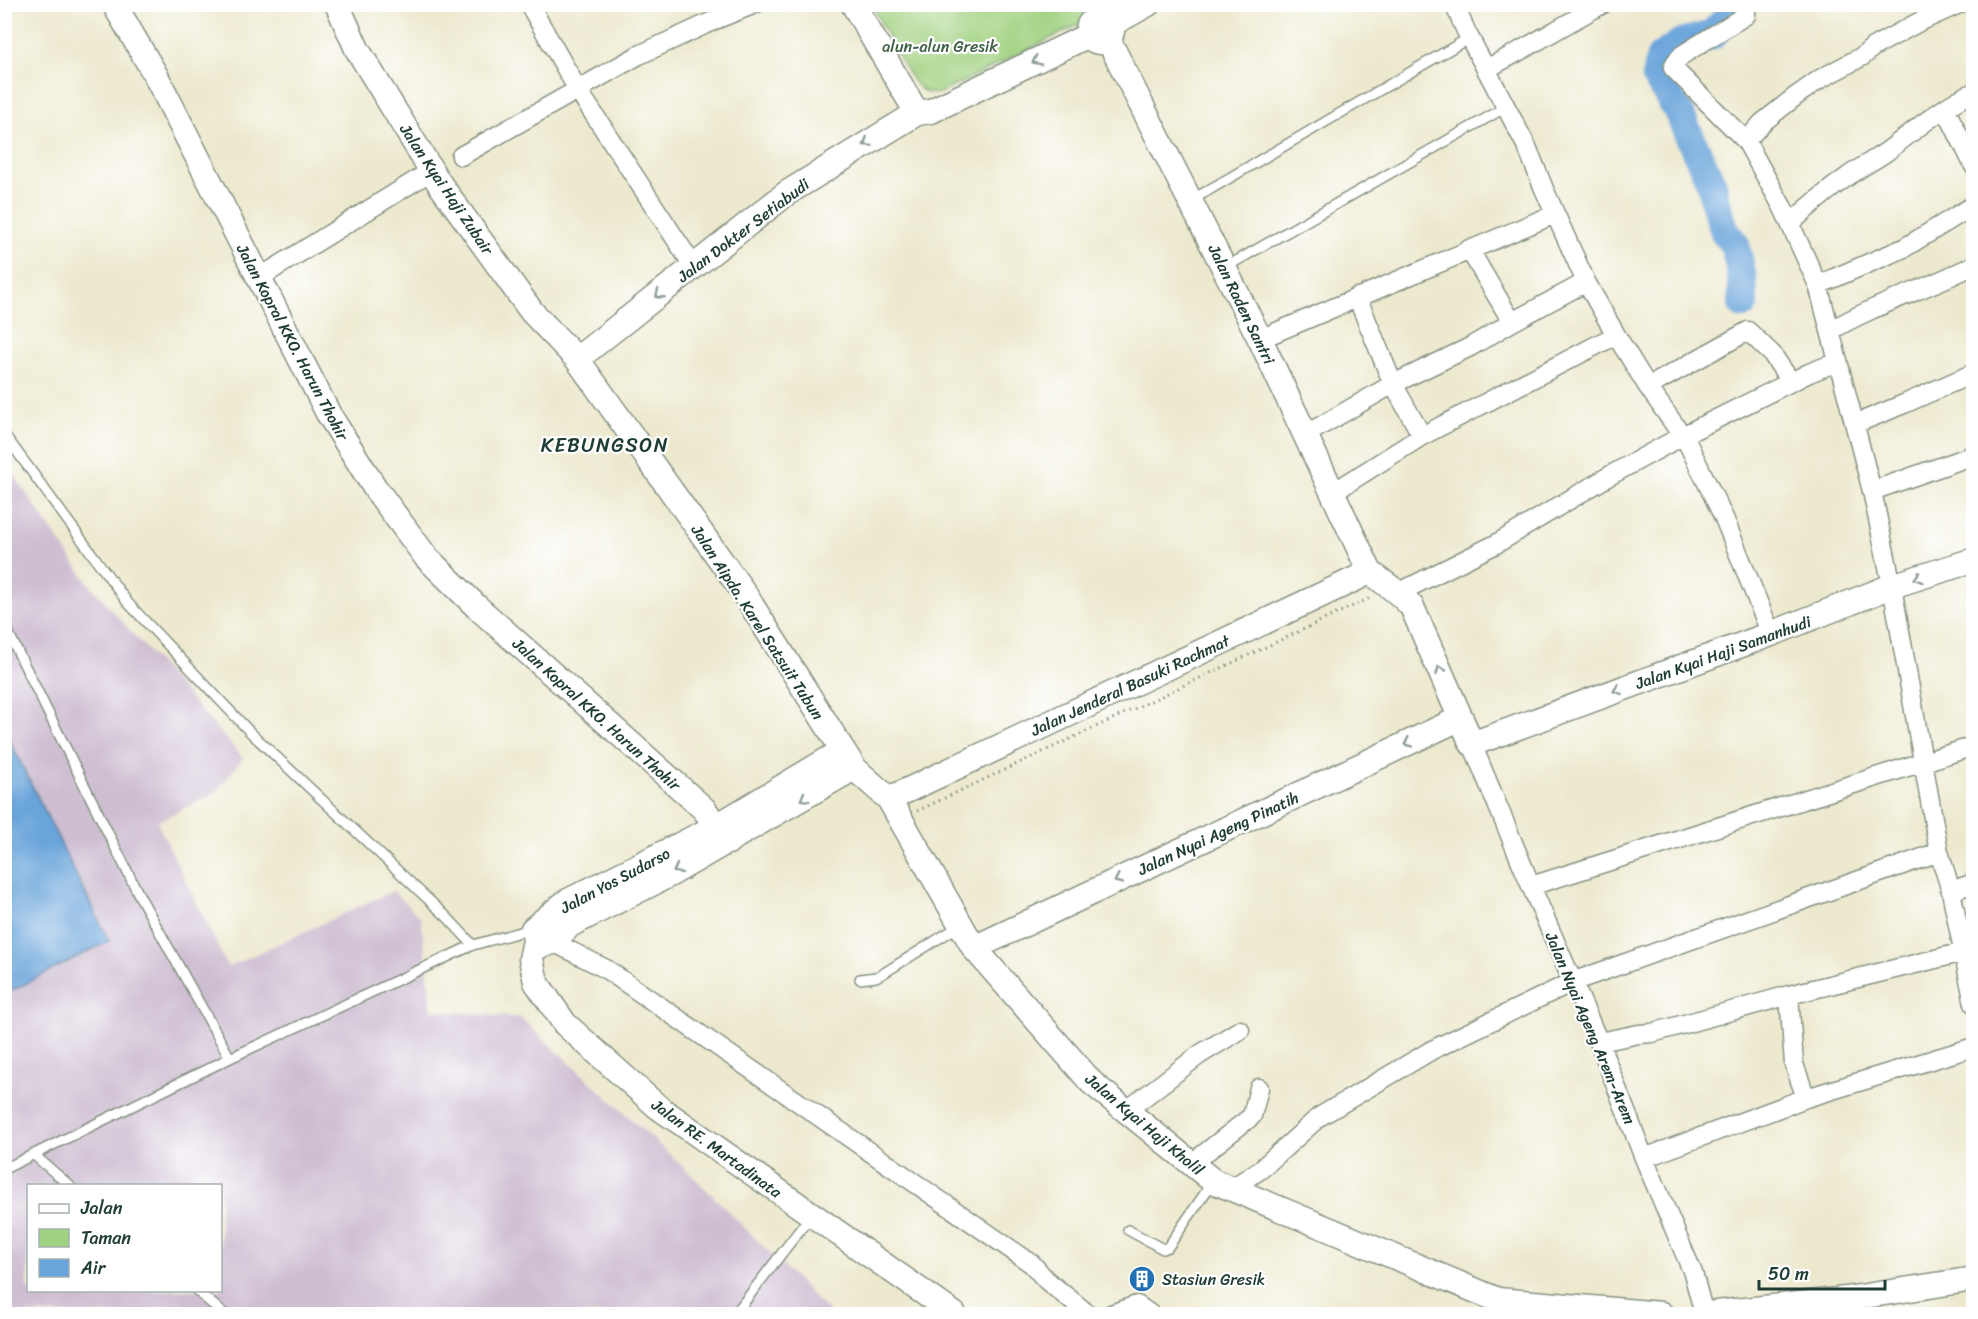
<svg xmlns="http://www.w3.org/2000/svg" width="1978" height="1319" font-family="Sriracha,sans-serif">
	<style>
		.industrial { fill: #cebed1; fill-rule: evenodd }
		.green { fill: #a1d281; stroke: #60885a; stroke-width: 1.5 }
		.water { fill: #69a4da; stroke: #447087; stroke-width: 1.5 }
		.lines { fill: none; stroke-linecap: round; stroke-linejoin: round }
		.river { stroke: #69a4da; stroke-width: 30 }
		.lane-casing { stroke: #869382; stroke-width: 12 }
		.street-casing { stroke: #869382; stroke-width: 21 }
		.secondary-casing { stroke: #869382; stroke-width: 27 }
		.path { stroke: #869382; stroke-width: 3; stroke-dasharray: 1.5 4.5; stroke-linecap: butt }
		.lane { stroke: #fff; stroke-width: 9 }
		.street { stroke: #fff; stroke-width: 18 }
		.secondary { stroke: #fff; stroke-width: 24 }
		.oneway { stroke: #8f9e9a }
		.labels { text-anchor: middle; stroke-width: 4.5; stroke-linejoin: round; paint-order: stroke }
		.park-label { font-size: 16px; fill: #406247; stroke: #fff }
		.street-label { font-size: 16px; fill: #1f3d34; stroke: #fff }
		.poi-label { font-size: 16px; fill: #1f3d34; stroke: #fff; text-anchor: start }
		.quarter-label { font-size: 20px; letter-spacing: 1.5px; fill: #1f3d34; stroke: #fff }
	</style>
	<rect width="100%" height="100%" fill="#fff"/>
	<filter id="ink" filterUnits="userSpaceOnUse"><feTurbulence type="fractalNoise" baseFrequency=".0167" numOctaves="2"/><feDisplacementMap in="SourceGraphic" scale="12" xChannelSelector="R" yChannelSelector="G"/><feConvolveMatrix kernelMatrix="1 2 1 2 8 2 1 2 1" color-interpolation-filters="sRGB"/></filter>
	<filter id="wash" filterUnits="userSpaceOnUse"><feTurbulence type="fractalNoise" baseFrequency=".008" numOctaves="4" result="noise"/><feDisplacementMap in="SourceGraphic" scale="24" xChannelSelector="R" yChannelSelector="G"/><feGaussianBlur stdDeviation="1.35" result="paint"/><feColorMatrix in="noise" values="0 0 0 0 0 0 0 0 0 0 0 0 0 0 0 0 0 1.4 0 .05"/><feComposite in="paint" operator="in"/></filter>
	<g filter="url(#wash)">
		<rect width="100%" height="100%" fill="#ede9cf"/>
		<path class="industrial" d="M4,461L89,584L243,758L215,793L157,822L228,967L393,891L421,918L432,1010L521,1018L691,1174L831,1314H5V994L109,941L5,731ZM28,1186H220V1290H28Z"/>
		<path class="green" d="M872,5H1118L940,93C932,94 928,94 922,90C908,81 881,22 872,5Z"/>
		<path class="water" d="M5,731L109,941L5,994H4Z"/>
		<g class="lines">
			<path class="river" d="M1733,4L1730,15L1712,35L1680,44L1661,57L1656,76L1677,109L1713,187L1714,199L1725,232L1735,245L1742,278L1743,304"/>
		</g>
	</g>
	<g filter="url(#ink)">
		<g class="lines">
			<defs>
				<path id="lane" d="M1190,201L1469,38
					M1224,268L1506,107
					M4,434L128,603L250,732L447,917L473,945
					M4,624L139,895L230,1058
					M860,979L876,977L884,973L959,926
					M33,1154L70,1186
					M4,1169L230,1058L473,945L531,929
					M1128,1230L1163,1249L1168,1247L1212,1183
					M196,1290L224,1314
					M735,1314L812,1214"/>
				<path id="street" d="M529,4L578,90L694,267
					M1454,4L1466,31L1527,147L1544,189L1586,282L1616,335L1648,387L1688,444L1724,518L1771,634
					M1746,4V15L1682,55L1675,63L1673,68L1746,141L1783,208L1818,285L1872,491L1892,586L1939,852L1951,891L1974,1004
					M1486,69C1526,49 1563,25 1603,4
					M1945,108L1974,166
					M1746,141L1762,123L1796,96L1820,79L1863,56L1873,47L1917,23L1959,4
					M461,156L637,56L715,20L755,4
					M1790,224C1808,207 1827,191 1847,177C1859,168 1873,161 1886,152C1914,131 1941,107 1974,92
					M1469,249L1512,322
					M259,278L431,171
					M1818,285L1904,248L1974,205
					M1357,297L1393,384L1422,436
					M1830,331C1875,304 1927,289 1974,265
					M1260,339L1555,214
					M1648,387L1748,331L1772,354L1791,382
					M1855,424L1904,404L1974,373
					M1305,435L1393,384L1470,347L1512,322L1586,282
					M1872,491L1974,455
					M1332,493L1422,436L1616,335
					M1400,592L1496,544L1609,476L1682,436L1809,373L1837,362
					M1472,744L1531,886L1599,1042L1644,1158L1693,1273L1704,1314
					M1531,886L1974,746
					M1951,891L1974,883
					M553,942L606,969L1032,1264L1046,1280L1088,1314
					M1599,1042L1639,1034L1652,1033L1789,995
					M1806,1098L1974,1047
					M1126,1111L1199,1055L1240,1030
					M1644,1158L1806,1098L1794,1064L1789,995L1972,950
					M1191,1164L1252,1116L1259,1088
					M1232,1188L1260,1170L1319,1117L1432,1050L1572,982L1939,852
					M1111,1314L1137,1305L1150,1314"/>
				<path id="secondary" d="M114,4L155,74L328,413L375,488L426,557L477,607L704,809L728,842
					M337,4L357,49L439,183L532,312L577,359L742,590L854,768L889,799L974,948L1092,1083L1213,1181L1498,1300L1661,1314
					M853,4L917,113L931,111L1089,35
					M1088 30a12 12 0 1 1 24 0a12 12 0 1 1-24 0Z
					M1112,24L1148,4
					M1108,39L1260,339L1370,572C1385,584 1400,592 1412,607L1472,744L1771,634L1892,586L1974,560
					M577,359L787,193L917,113
					M842,751L717,826L566,902L533,929L535,941L531,959L536,982L565,1024L658,1107L954,1314
					M889,799L1370,572
					M535,941L544,945L553,942L570,925L669,875L854,768
					M974,948L1461,718
					M1707,1314L1846,1299L1974,1279"/>
			</defs>
			<use href="#lane" class="lane-casing"/>
			<use href="#street" class="street-casing"/>
			<use href="#secondary" class="secondary-casing"/>
			<path class="path" d="M1082,4L1090,16
				M917,811L1370,598"/>
			<use href="#lane" class="lane"/>
			<use href="#street" class="street"/>
			<use href="#secondary" class="secondary"/>
		</g>
		<defs><path id="oneway-chevron" d="M-2-3.5L2.5 0L-2 3.5" fill="none" stroke-width="1.6" stroke-linecap="round" stroke-linejoin="round" transform="scale(1.5)"/></defs>
		<g class="oneway">
			<use href="#oneway-chevron" transform="translate(1036 61) rotate(154)"/>
			<use href="#oneway-chevron" transform="translate(867 143) rotate(148)"/>
			<use href="#oneway-chevron" transform="translate(659 295) rotate(142)"/>
			<use href="#oneway-chevron" transform="translate(1918 578) rotate(162)"/>
			<use href="#oneway-chevron" transform="translate(1440 670) rotate(-114)"/>
			<use href="#oneway-chevron" transform="translate(1617 690) rotate(160)"/>
			<use href="#oneway-chevron" transform="translate(1408 743) rotate(155)"/>
			<use href="#oneway-chevron" transform="translate(804 798) rotate(150)"/>
			<use href="#oneway-chevron" transform="translate(677 870) rotate(151)"/>
			<use href="#oneway-chevron" transform="translate(1118 880) rotate(155)"/>
		</g>
	</g>
	<defs>
		<symbol id="building-disc" viewBox="-11 -11 22 22"><circle r="9.5" fill="#1f6fb2" stroke="#fff"/><path d="M-4-6H4V6H1V3H-1V6H-4ZM-2.5-4.3h1.7v1.8h-1.7ZM.8-4.3h1.7v1.8H.8ZM-2.5-1h1.7V.8h-1.7ZM.8-1h1.7V.8H.8Z" fill="#fff"/></symbol>
	</defs>
	<g fill-rule="evenodd">
		<use href="#building-disc" x="1127" y="1264" width="30" height="30"/>
	</g>
	<g class="labels">
		<g class="park-label">
			<text x="940" y="52">alun-alun Gresik</text>
		</g>
		<g class="street-label">
			<text transform="translate(447 189) rotate(56)" y="6">Jalan Kyai Haji Zubair</text>
			<text transform="translate(743 230) rotate(-37)" y="6">Jalan Dokter Setiabudi</text>
			<text transform="translate(1242 304) rotate(64)" y="6">Jalan Raden Santri</text>
			<text transform="translate(293 342) rotate(62)" y="6">Jalan Kopral KKO. Harun Thohir</text>
			<text transform="translate(758 622) rotate(57)" y="6">Jalan Aipda. Karel Satsuit Tubun</text>
			<text transform="translate(1723 652) rotate(-20)" y="6">Jalan Kyai Haji Samanhudi</text>
			<text transform="translate(1130 685) rotate(-25)" y="6">Jalan Jenderal Basuki Rachmat</text>
			<text transform="translate(597 714) rotate(42)" y="6">Jalan Kopral KKO. Harun Thohir</text>
			<text transform="translate(1218 833) rotate(-25)" y="6">Jalan Nyai Ageng Pinatih</text>
			<text transform="translate(615 880) rotate(-28)" y="6">Jalan Yos Sudarso</text>
			<text transform="translate(1591 1028) rotate(67)" y="6">Jalan Nyai Ageng Arem-Arem</text>
			<text transform="translate(1145 1124) rotate(40)" y="6">Jalan Kyai Haji Kholil</text>
			<text transform="translate(717 1148) rotate(36)" y="6">Jalan RE. Martadinata</text>
		</g>
		<g class="poi-label">
			<text x="1162" y="1285">Stasiun Gresik</text>
		</g>
		<g class="quarter-label">
			<text x="605" y="452">KEBUNGSON</text>
		</g>
	</g>
	<rect width="1978" height="1319" fill="none" stroke="#fff" stroke-width="24"/>
	<rect x="27" y="1184" width="195" height="108" fill="#ffffff" stroke="#a5b1ae" stroke-width="1.5"/>
	<rect x="39" y="1204" width="30" height="9" fill="#ffffff" stroke="#a5b1ae" stroke-width="1.5"/>
	<text x="81" y="1214" font-size="18" fill="#1f3d34">Jalan</text>
	<rect x="39" y="1229" width="30" height="18" fill="#a1d281" stroke="#a5b1ae" stroke-width="1.5"/>
	<text x="81" y="1244" font-size="18" fill="#1f3d34">Taman</text>
	<rect x="39" y="1259" width="30" height="18" fill="#69a4da" stroke="#a5b1ae" stroke-width="1.5"/>
	<text x="81" y="1274" font-size="18" fill="#1f3d34">Air</text>
	<path d="M1759 1280v9h126v-9" fill="none" stroke="#1f3d34" stroke-width="3"/>
	<text x="1768" y="1280" font-size="18" fill="#1f3d34" stroke="#ffffff" stroke-width="4.5" paint-order="stroke">50 m</text>
</svg>
